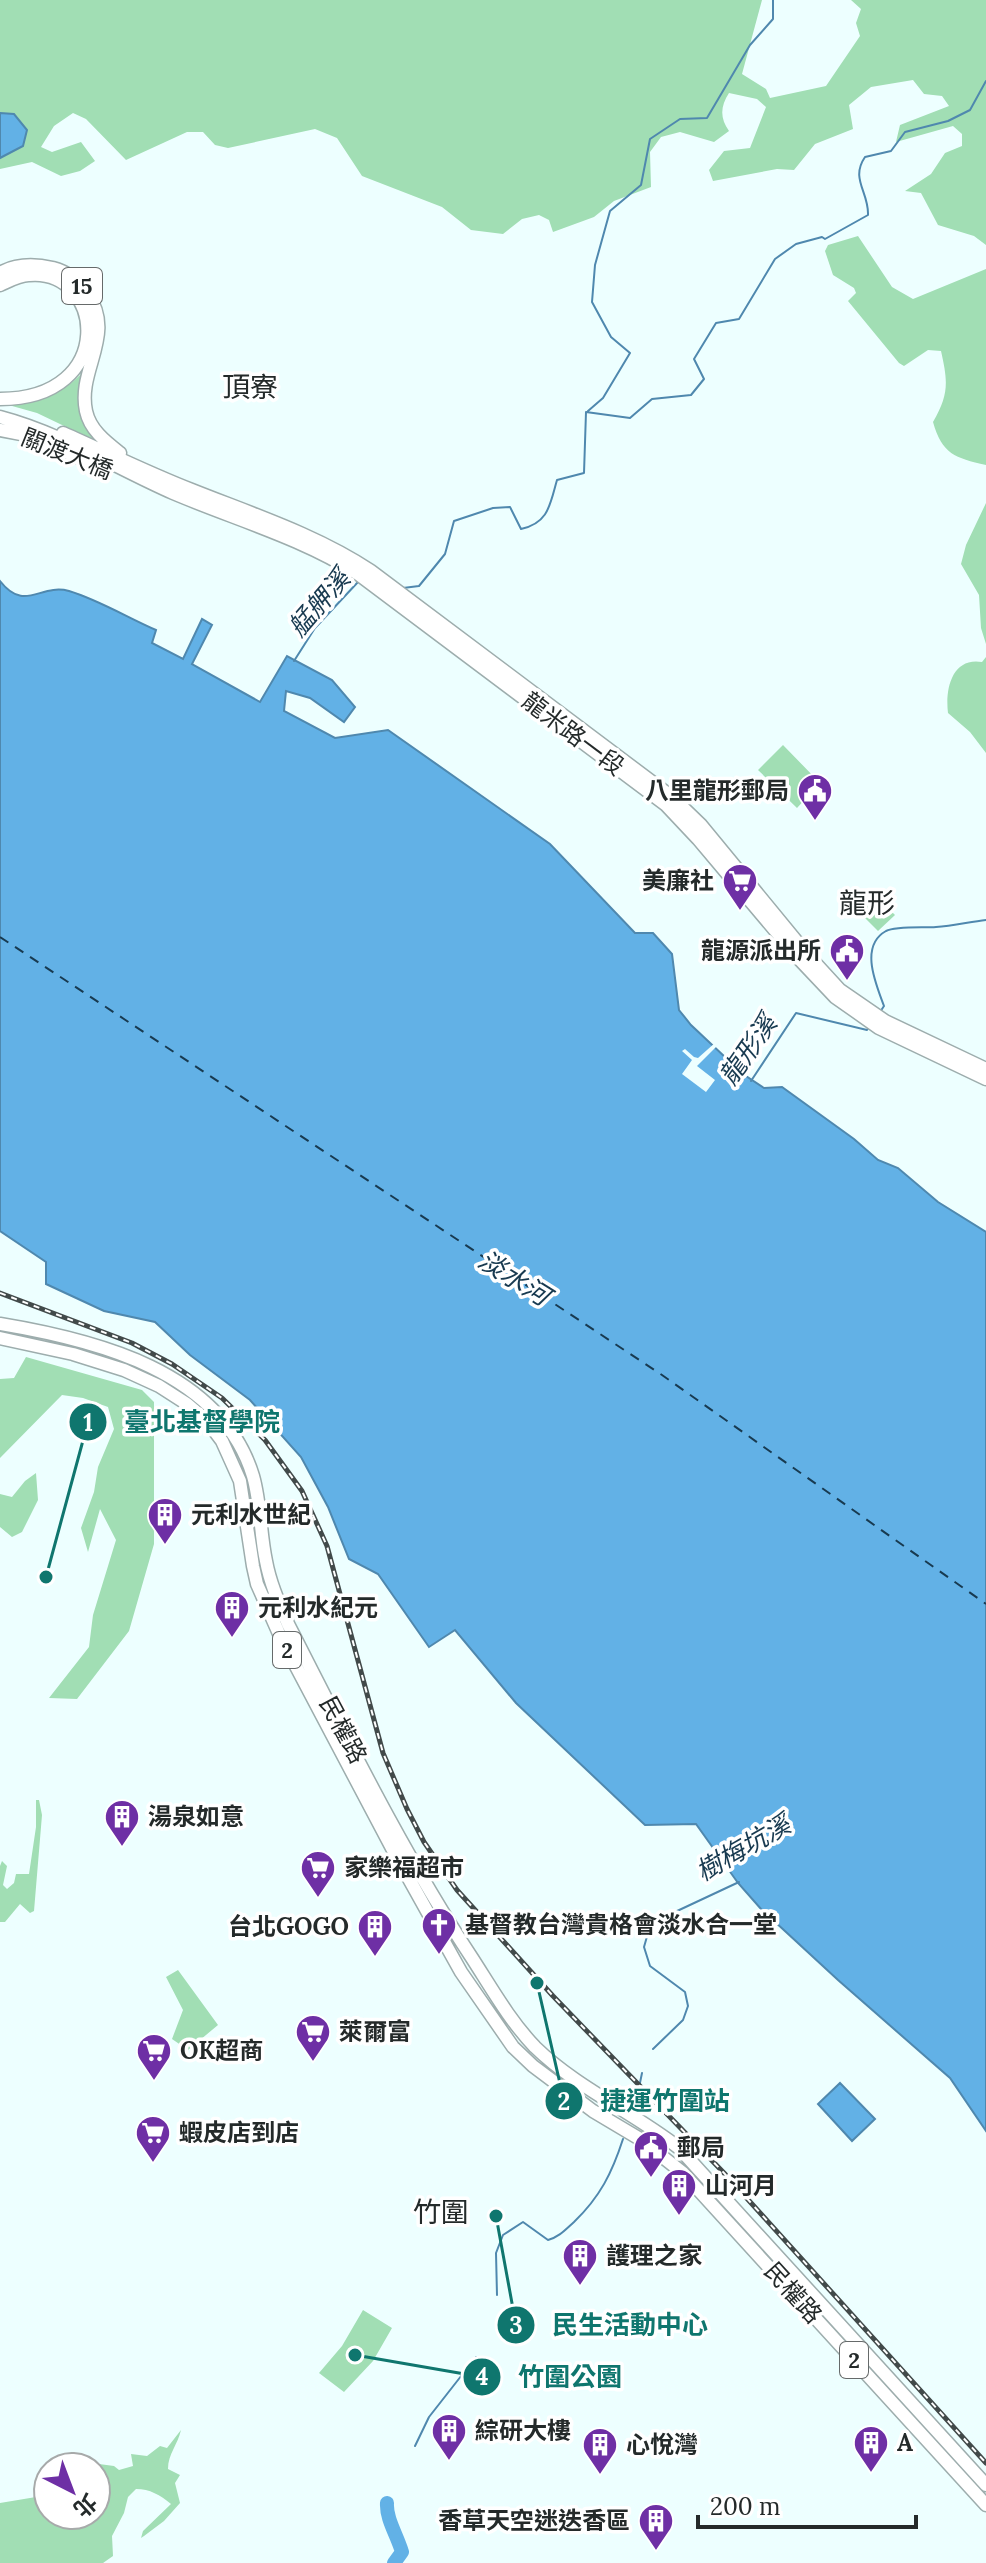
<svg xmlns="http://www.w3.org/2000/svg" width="986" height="2563" font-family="Lora,'Noto Sans TC',serif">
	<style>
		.green { fill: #a1deb4 }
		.water { fill: #62b1e6; stroke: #4f88ae; stroke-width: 2 }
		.pier { fill: #edffff }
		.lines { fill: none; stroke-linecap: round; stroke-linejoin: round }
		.stream { stroke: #4f88ae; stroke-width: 2 }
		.river { stroke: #62b1e6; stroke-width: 14 }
		.ferry { stroke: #183a50; stroke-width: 2; stroke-dasharray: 10 8; stroke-linecap: butt }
		.major-casing { stroke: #9dadad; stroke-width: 15 }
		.major { stroke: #fff; stroke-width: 12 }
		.rail-casing { stroke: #424a4a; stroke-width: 5 }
		.rail { stroke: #fff; stroke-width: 2; stroke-dasharray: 6; stroke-linecap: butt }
		.labels { text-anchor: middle; stroke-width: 7; stroke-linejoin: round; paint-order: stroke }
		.shield { fill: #fff; stroke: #666a6a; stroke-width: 2 }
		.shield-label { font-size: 22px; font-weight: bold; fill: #242a2a }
		.street-label { font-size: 24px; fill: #242a2a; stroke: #fff }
		.poi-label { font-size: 24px; font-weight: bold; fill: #242a2a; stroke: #fff; text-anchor: start }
		.water-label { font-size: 26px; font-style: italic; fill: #183a50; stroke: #fff }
		.quarter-label { font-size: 28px; fill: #242a2a; stroke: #fff }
		.leader { fill: none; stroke: #0f766e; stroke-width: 3 }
		.callout-dot { fill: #0f766e; stroke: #fff; stroke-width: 3 }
		.mark-label { font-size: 24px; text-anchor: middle; font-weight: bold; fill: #fff }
		.callout-label { font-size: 26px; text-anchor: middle; font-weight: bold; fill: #0f766e; stroke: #fff; stroke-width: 7; stroke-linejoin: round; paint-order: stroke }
	</style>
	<rect width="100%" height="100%" fill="#edffff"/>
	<path class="green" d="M0,0H762L742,74L766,89L770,98L826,86L860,36L856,23L861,9L851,0H986V245L974,236L938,225L921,193L905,191L931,174L945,153L962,146V134L953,126L896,142L900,125L949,106L942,96L924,94L913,80L871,87L849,105L853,129L815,144L794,170L777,169L713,181L709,170L724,151L750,148L766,107L757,99L729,93C720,107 720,118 729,131L714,142L680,132L661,137L650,152L651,187L614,201L594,217L553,232L549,220L539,215L522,219L503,234L471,230L442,207L362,176L337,138L315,129L228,148L215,145L203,132H187L126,160L86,119L73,113L54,126L41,147L52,152L81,142L95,161L80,171L61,176L32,162L0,169Z
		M858,236L892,287L913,299L986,269V465C955,458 942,454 933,422C949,394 948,382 941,351L928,350L904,366L899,363L848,301L856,293L854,288L833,275L825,251L828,245Z
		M88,365L81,390L108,447L37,413L5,404C38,401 68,394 88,365Z
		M986,503V644L981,628L979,595L961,564L966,545Z
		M986,657V753L970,732L948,713C945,689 952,657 982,662Z
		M783,745L820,783L797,808L758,770Z
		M871,891L895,915L878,931L854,907Z
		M26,1357L142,1390L154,1402V1544L129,1631L77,1699L49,1698L89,1647L93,1615L116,1540L100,1509L88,1552L81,1528L94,1492L98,1467L114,1429L108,1407L83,1398L62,1395L0,1458V1379L14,1378Z
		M36,1473L38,1500L22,1532L12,1537L0,1527V1494L12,1497L25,1481Z
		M36,1800H39L42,1815L34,1911L30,1913L20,1904L5,1922H0V1866L2,1861L7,1866L3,1885L7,1889L14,1883L16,1874H29L36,1827Z
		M178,1970L218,2025L188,2050L172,2039L183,2010L166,1977Z
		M363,2310L392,2328L373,2361L344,2392L319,2373L342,2346Z
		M181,2430C178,2444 168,2454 168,2469L180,2475L175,2483L180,2503L164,2521L144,2536L141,2538L143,2531L171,2504C160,2495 150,2489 136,2489L128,2497L124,2513L112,2536L113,2556L103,2563H0V2503L48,2495V2515H96V2467H80L84,2462L114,2466L119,2470L133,2466L131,2454L147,2456L160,2446L167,2448Z"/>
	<path class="water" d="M0,113L14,114L27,130L23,146L0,158Z
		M0,581C25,613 40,583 69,591C99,600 128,618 156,630L152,643L183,659L202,619L212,625L192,664L260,702L287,656L332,680L355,707L344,722L310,698L286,691L284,711L335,738L388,730L550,844L635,933H653L672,954L679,1010L691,1025L743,1074L764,1088L782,1087L854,1139L878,1160L898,1168L938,1202L986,1232V2131L950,2078L838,1980L761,1909L738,1883L696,1824L645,1825L516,1703L455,1630L429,1647L378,1574L349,1559L328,1507L301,1457L250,1400L190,1355L155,1322L104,1311L46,1284V1262L0,1231Z
		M840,2083L875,2119L852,2141L818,2104Z"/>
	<path class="pier" d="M716,1042L718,1045L697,1066L715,1080L706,1092L682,1074L692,1060L682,1051L685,1049L694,1057L698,1058Z"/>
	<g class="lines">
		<path class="stream" d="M588,411L603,398L630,353L611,337L592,302L595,265L610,211L641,185L650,139L680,119L707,118L750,45L773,19V0
			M403,588L419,586L445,554L454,521L493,508L510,507L521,529C549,523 550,504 557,480L584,473L586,412L630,418L652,399L691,395L704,379L694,359L716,323L739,319L775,259L796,244L822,237L825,239L868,215C869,192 850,179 865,157L891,151L905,132L948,121L970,110L986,81
			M294,661L315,628L358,582
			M880,1012L884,1006C876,984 859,946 886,931C896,926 924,928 936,927C953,926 969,922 986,920
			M751,1081L796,1013L867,1030L869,1027
			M653,2049L683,2020L688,2006L685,1992L650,1966L644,1947L648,1933L660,1919L739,1882
			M635,2107L642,2073
			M497,2295L496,2253L503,2235L523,2222L548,2240C559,2237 565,2230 574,2222C600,2197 612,2173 623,2139
			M415,2446L429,2417L476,2357"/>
		<path class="river" d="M387,2503C386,2519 397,2535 402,2552L394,2563"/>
		<path class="ferry" d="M0,937L662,1375L986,1604"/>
		<defs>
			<path id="major" d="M0,273C17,263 35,264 53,268C68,272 79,281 87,293C117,335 77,369 86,411C90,430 106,442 120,453
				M0,285C9,281 19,275 29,275C104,268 119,399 0,399
				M0,417C61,433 116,468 173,493C234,519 302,538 358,574L666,805L698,839L800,960L835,997L879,1028L986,1079
				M0,430L26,435L105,469
				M63,433C106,452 148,473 192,490C252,514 317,535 371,571L672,797L701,825L807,954L840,990L885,1021L986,1069
				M0,1324C96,1340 221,1371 253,1476C261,1504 260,1533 266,1561C270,1583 279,1603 288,1624C346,1737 402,1852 472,1958C492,1989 510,2021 535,2047C577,2088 633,2112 679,2148L986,2485
				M0,1338L73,1354L124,1370L159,1386L187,1404L207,1421L222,1441L240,1481L253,1566L257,1584L280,1636L394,1852L461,1972L513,2047L533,2066L593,2111L640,2139L683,2173L986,2505"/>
		</defs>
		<use href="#major" class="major-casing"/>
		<use href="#major" class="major"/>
		<defs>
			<path id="rail" d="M0,1293L132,1343L172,1364L222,1398L265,1440L302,1491L327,1546L383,1753L407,1809L424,1842L457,1890L553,1996L724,2173L986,2463"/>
		</defs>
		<use href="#rail" class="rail-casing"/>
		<use href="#rail" class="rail"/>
	</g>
	<defs>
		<symbol id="civic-pin" viewBox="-11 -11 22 30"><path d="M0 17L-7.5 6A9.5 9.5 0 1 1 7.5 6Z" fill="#6e2fa5" stroke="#fff"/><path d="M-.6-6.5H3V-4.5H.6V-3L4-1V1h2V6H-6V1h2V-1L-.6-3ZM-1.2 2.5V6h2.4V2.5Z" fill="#fff"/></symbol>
		<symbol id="supermarket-pin" viewBox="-11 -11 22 30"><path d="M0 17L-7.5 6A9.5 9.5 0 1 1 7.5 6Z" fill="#6e2fa5" stroke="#fff"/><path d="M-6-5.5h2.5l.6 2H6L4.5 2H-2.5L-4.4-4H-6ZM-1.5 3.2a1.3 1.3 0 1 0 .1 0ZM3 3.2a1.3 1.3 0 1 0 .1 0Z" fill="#fff"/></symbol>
		<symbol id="building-pin" viewBox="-11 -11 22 30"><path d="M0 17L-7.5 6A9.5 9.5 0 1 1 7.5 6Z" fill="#6e2fa5" stroke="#fff"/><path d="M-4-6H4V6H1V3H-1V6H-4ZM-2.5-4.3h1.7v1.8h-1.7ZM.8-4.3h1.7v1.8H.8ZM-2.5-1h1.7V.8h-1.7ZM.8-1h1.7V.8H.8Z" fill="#fff"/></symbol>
		<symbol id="church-pin" viewBox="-11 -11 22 30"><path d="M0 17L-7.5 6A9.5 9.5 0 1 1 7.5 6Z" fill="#6e2fa5" stroke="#fff"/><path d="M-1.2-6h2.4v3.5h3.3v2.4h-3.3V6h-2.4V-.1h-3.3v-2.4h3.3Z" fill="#fff"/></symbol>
	</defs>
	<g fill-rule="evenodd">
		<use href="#civic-pin" x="795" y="771" width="40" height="54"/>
		<use href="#supermarket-pin" x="720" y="861" width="40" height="54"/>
		<use href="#civic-pin" x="827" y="931" width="40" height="54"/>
		<use href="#building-pin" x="145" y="1495" width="40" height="54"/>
		<use href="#building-pin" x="212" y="1588" width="40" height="54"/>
		<use href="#building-pin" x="102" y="1797" width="40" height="54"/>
		<use href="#supermarket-pin" x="298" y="1848" width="40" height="54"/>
		<use href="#church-pin" x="419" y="1905" width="40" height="54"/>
		<use href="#building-pin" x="355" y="1907" width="40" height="54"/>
		<use href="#supermarket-pin" x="293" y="2012" width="40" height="54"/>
		<use href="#supermarket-pin" x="134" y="2031" width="40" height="54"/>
		<use href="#supermarket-pin" x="133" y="2113" width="40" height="54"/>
		<use href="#civic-pin" x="631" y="2128" width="40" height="54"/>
		<use href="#building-pin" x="659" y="2166" width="40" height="54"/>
		<use href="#building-pin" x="560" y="2236" width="40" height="54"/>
		<use href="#building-pin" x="429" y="2411" width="40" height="54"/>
		<use href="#building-pin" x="851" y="2423" width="40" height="54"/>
		<use href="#building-pin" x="580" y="2425" width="40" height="54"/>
		<use href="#building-pin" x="636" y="2501" width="40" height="54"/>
	</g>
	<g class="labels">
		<g class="shield">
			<rect x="62" y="268" width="40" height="36" rx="6"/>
			<rect x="273" y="1632" width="28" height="36" rx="6"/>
			<rect x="840" y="2342" width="28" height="36" rx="6"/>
		</g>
		<g class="shield-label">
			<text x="82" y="294">15</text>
			<text x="287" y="1658">2</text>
			<text x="854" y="2368">2</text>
		</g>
		<g class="street-label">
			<text transform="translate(67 454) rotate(22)" y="8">關渡大橋</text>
			<text transform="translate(573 734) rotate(37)" y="8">龍米路一段</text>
			<text transform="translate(343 1730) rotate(62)" y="8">民權路</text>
			<text transform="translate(793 2293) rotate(48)" y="8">民權路</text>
		</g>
		<g class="poi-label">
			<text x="789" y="799" text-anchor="end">八里龍形郵局</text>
			<text x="714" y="889" text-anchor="end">美廉社</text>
			<text x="821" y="959" text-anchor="end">龍源派出所</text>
			<text x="191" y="1523">元利水世紀</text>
			<text x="258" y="1616">元利水紀元</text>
			<text x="148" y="1825">湯泉如意</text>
			<text x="344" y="1876">家樂福超市</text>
			<text x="465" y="1933">基督教台灣貴格會淡水合一堂</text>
			<text x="349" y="1935" text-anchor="end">台北GOGO</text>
			<text x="339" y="2040">萊爾富</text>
			<text x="180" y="2059">OK超商</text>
			<text x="179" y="2141">蝦皮店到店</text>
			<text x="677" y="2156">郵局</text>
			<text x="705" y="2194">山河月</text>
			<text x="606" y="2264">護理之家</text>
			<text x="475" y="2439">綜研大樓</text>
			<text x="897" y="2451">A</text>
			<text x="626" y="2453">心悅灣</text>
			<text x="630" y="2529" text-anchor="end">香草天空迷迭香區</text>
		</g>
		<g class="water-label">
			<text transform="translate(319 603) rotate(-49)" y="9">艋舺溪</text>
			<text transform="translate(748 1050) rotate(-55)" y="9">龍形溪</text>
			<text transform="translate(514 1278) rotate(32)" y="9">淡水河</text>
			<text transform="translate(743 1848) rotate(-30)" y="9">樹梅坑溪</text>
		</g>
		<g class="quarter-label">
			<text x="250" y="397">頂寮</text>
			<text x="867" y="913">龍形</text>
			<text x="441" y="2222">竹圍</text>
		</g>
	</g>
	<path class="leader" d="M46 1577L88 1422M537 1983L564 2101M496 2216L516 2325M355 2355L482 2377"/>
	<g class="callout-dot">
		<circle cx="46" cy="1577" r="8"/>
		<circle cx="537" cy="1983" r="8"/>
		<circle cx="496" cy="2216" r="8"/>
		<circle cx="355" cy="2355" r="8"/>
		<circle cx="88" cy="1422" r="20"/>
		<circle cx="564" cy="2101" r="20"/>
		<circle cx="516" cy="2325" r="20"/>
		<circle cx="482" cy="2377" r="20"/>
	</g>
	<g class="mark-label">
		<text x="88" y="1431">1</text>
		<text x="564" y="2110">2</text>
		<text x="516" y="2334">3</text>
		<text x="482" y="2385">4</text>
	</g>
	<g class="callout-label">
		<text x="202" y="1431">臺北基督學院</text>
		<text x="665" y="2110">捷運竹圍站</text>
		<text x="630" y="2334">民生活動中心</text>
		<text x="570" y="2386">竹圍公園</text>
	</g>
	<g transform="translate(72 2491) rotate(138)"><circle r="38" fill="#ffffff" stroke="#a7aaaa" stroke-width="2"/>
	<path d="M0-6L14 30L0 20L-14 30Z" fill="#6e2fa5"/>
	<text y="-12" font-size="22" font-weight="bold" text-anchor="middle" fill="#242a2a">北</text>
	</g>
	<path d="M698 2515v12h218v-12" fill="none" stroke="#242a2a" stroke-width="4"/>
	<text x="710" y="2515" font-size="24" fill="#242a2a" stroke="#ffffff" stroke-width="6" paint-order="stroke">200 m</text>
</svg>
